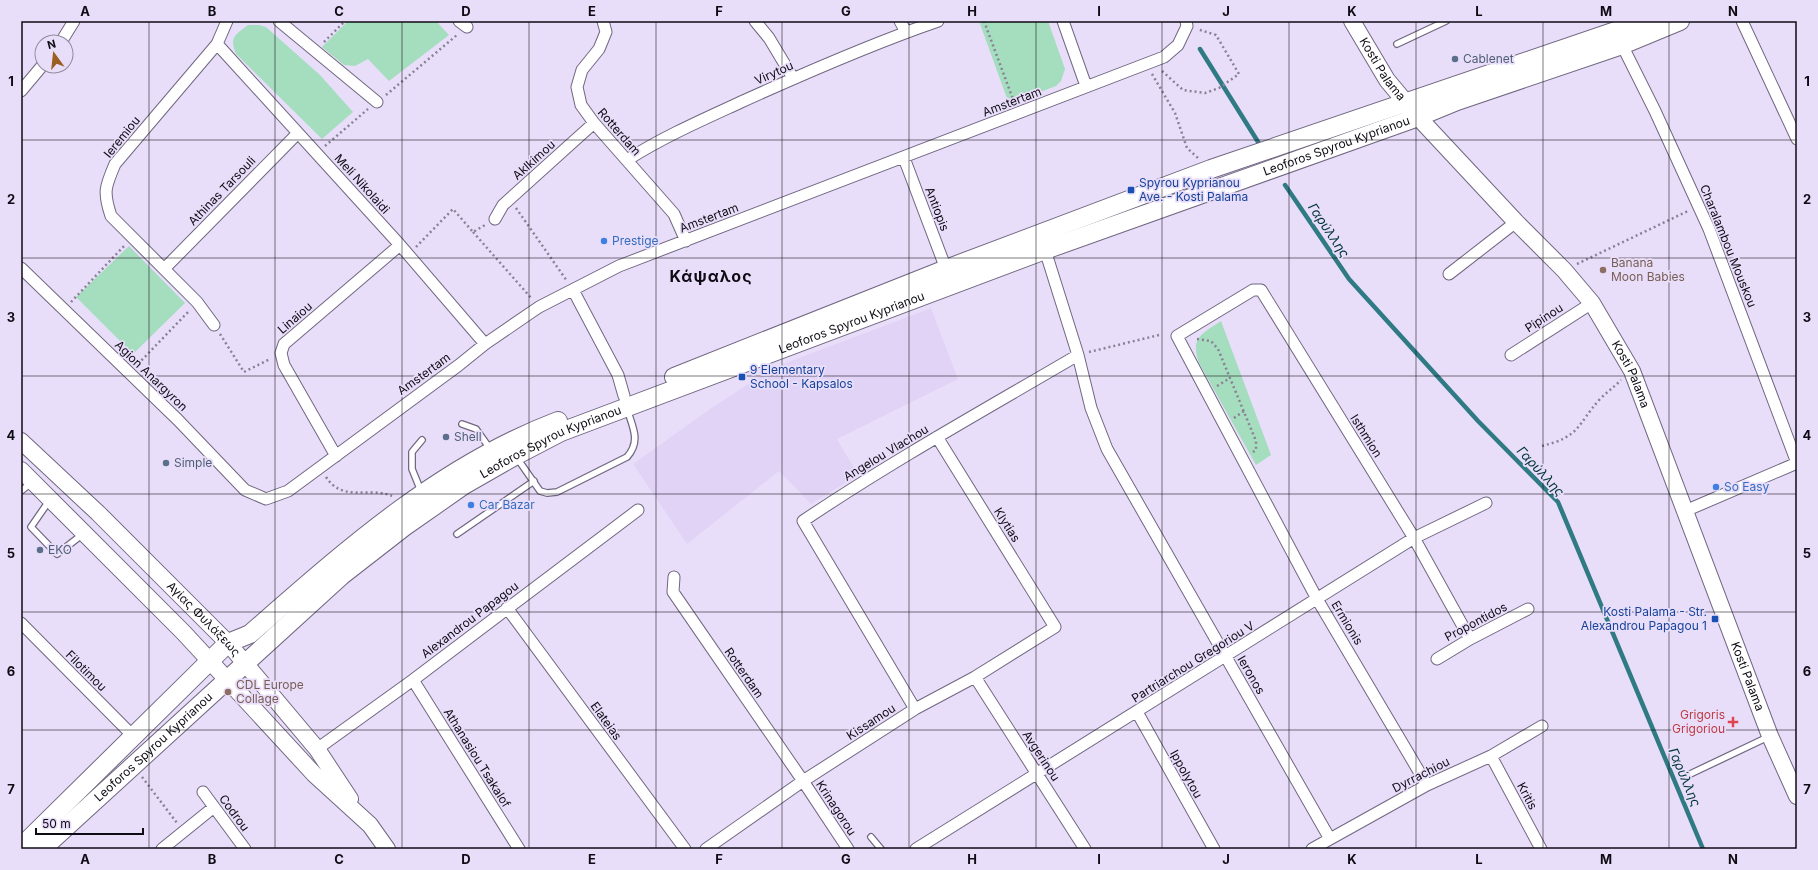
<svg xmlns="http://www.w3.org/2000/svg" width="1818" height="870" font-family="Inter,sans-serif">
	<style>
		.built { fill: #e1d3f6 }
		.green { fill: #a5ddbf }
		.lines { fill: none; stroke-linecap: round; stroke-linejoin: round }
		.stream { stroke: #2f7a83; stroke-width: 4.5 }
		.lane-casing { stroke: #716780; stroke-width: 8 }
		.street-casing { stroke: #716780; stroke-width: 13 }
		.secondary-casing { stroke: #716780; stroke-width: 18 }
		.primary-casing { stroke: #716780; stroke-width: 20 }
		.path { stroke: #898195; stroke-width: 2.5; stroke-dasharray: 2 3; stroke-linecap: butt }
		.lane { stroke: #fff; stroke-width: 5.5 }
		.street { stroke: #fff; stroke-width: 11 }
		.secondary { stroke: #fff; stroke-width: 16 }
		.primary { stroke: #fff; stroke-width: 18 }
		.grid { fill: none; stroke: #0f0b14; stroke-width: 1; stroke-opacity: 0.55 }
		.service-dot { fill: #5c6f8a; stroke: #e9defa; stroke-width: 1.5 }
		.transit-dot { fill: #1a4fb4; stroke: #e9defa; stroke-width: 1.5 }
		.shop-dot { fill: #3f7fe0; stroke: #e9defa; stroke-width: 1.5 }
		.education-dot { fill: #8d6e63; stroke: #e9defa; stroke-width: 1.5 }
		.health-dot { fill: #e0444e; stroke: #e9defa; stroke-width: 1.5 }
		.labels { text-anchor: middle; stroke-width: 3.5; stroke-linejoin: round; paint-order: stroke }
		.service-label { font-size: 12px; fill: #4e5e75; stroke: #e9defa; text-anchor: start }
		.street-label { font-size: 12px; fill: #0f0b14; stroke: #e9defa }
		.transit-label { font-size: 12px; fill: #164399; stroke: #e9defa; text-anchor: start }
		.shop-label { font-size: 12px; fill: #366cbe; stroke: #e9defa; text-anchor: start }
		.education-label { font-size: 12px; fill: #785e54; stroke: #e9defa; text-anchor: start }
		.health-label { font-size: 12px; fill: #be3a42; stroke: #e9defa; text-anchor: end }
		.water-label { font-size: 13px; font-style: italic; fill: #003539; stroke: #e9defa }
		.district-label { font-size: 16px; font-weight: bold; letter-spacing: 1px; fill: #0f0b14; stroke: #e9defa }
		.neatline { fill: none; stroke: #0f0b14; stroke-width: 1.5 }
		.grid-label { font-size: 13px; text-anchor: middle; font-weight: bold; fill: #0f0b14 }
	</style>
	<rect width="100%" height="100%" fill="#e9defa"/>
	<path class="built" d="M931,308L958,379L837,439L858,475L811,504L779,471L687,544L633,464L710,409L775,367Z"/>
	<path class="green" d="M348,21H436L449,35L389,81L368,59L355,66L344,65L322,47Z
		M979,21H1048L1065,69L1061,81L1056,86L1009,104Z
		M248,25H259L266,27L320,75L353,112L322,139L236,54C229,37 235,35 248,25Z
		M129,246L185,303L133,354L76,297Z
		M1221,321L1271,455L1256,465L1199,363C1190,337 1202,334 1221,321Z"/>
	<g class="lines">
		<path class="stream" d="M1200,49L1260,145
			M1285,185L1349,279L1478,421L1558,502L1703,849"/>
		<defs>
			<path id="lane" d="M1397,44L1446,21
				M462,424L476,429L491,450
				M517,458L540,491L547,493L557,492L627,457C641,441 633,428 627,409
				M21,491L31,483
				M421,491L412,469V452L422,440
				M49,501L31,527L57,554L83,534
				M457,534L534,481
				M1686,776L1768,737
				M871,837L881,849"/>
			<path id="street" d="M279,21L377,102
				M459,21L467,27
				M603,21L606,32L599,49L582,70L577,87L581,105L594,123L674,214L686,241
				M755,21L769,38L793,78
				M900,21L906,32
				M1063,21L1086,86
				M1742,21L1797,139
				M61,42L74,21
				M217,44L400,245L485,344
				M1622,45L1655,111L1709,229L1797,463
				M21,91L42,66
				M904,158L946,269
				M627,160C663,137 702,120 741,102C805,73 871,44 938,21
				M495,219L503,205L594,123
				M1045,250L1078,355L1091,408L1107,449L1330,839
				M21,268L178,420L245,490L266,499L288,491L459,365L485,344L539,307L619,266L1164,57L1178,45L1187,26L1186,21
				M165,268L298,133
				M1449,274L1516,222
				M573,290L618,375L624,396
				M214,325L197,302L111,216C103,192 105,187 115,164L217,44L227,21
				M1511,355L1592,303
				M336,456L284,365L281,353L284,344L400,245
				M1685,511L1797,463
				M674,577L673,592L803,781L848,849
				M507,608L685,849
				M21,623L133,736
				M1437,659L1470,639L1528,609
				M975,677L1085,849
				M413,680L519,849
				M915,709L803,521C892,461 986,409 1078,355
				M1137,712L1214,849
				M317,749L413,680L638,510
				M1491,756L1541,849
				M1427,785L1317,599L1177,336L1253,290H1261L1414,538L1470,639
				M203,792L245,849
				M162,849L214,807
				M706,849L803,781L915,709L975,677L1055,627L937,437
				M916,849L1414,538L1486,503
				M1312,849L1427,785L1491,756L1542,726"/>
			<g id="secondary">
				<path id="s1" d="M1352,21L1387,80L1418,117L1516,222L1564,270L1592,303L1632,371L1770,736L1797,796"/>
				<path id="s2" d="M21,441L98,513L228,643L317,749L350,799"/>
				<path d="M21,470L184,633L314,774L370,825L387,849"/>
			</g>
			<g id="primary">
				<path d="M674,377L946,269L1211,169L1645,21"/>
				<path d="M21,847L228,643L250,634C345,551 439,466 558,421"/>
				<path id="s3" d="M42,849L341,576L404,527L464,485L513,457L561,432L1045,250L1418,117L1457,101L1622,45L1680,21"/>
			</g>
		</defs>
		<use href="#lane" class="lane-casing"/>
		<use href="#street" class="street-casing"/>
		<use href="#secondary" class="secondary-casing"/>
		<use href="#primary" class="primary-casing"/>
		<path class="path" d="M984,21L1014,102
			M324,42L345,21
			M1162,71L1183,90L1205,93L1219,88L1239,74L1216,35L1197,29
			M1152,74L1175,113L1187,148L1198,158
			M386,95L457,35
			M325,146L368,109
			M516,208L567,281
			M473,232L532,299
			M416,247L453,209L473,232L485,225
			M1577,264L1688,211
			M71,302L124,246
			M220,334L244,372L270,359
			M1197,339L1211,341L1218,349L1256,441V450L1253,452
			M1089,352L1159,335
			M138,364L189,311
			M1217,386L1230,378
			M1234,418L1244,411
			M1542,446C1581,436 1576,426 1600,399C1607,392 1614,387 1621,380
			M326,477C343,503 368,486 392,496
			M142,777L177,823"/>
		<use href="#lane" class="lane"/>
		<use href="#street" class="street"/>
		<use href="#secondary" class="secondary"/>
		<use href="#primary" class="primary"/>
	</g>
	<path class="grid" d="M149,21V849M275,21V849M402,21V849M529,21V849M656,21V849M782,21V849M909,21V849M1036,21V849M1162,21V849M1289,21V849M1416,21V849M1543,21V849M1669,21V849M21,140H1797M21,258H1797M21,376H1797M21,494H1797M21,612H1797M21,730H1797"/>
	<g class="service-dot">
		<circle cx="1455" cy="59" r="4"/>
		<circle cx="446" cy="437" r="4"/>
		<circle cx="166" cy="463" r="4"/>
		<circle cx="40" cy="550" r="4"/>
	</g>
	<g class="transit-dot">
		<rect x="1127" y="186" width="8" height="8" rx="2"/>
		<rect x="738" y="373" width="8" height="8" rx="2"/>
		<rect x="1711" y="615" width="8" height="8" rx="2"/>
	</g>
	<g class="shop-dot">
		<circle cx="604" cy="241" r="4"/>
		<circle cx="1716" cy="487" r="4"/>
		<circle cx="471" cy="505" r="4"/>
	</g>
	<g class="education-dot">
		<circle cx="1603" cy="270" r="4"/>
		<circle cx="228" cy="692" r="4"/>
	</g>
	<path class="health-dot" d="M1731 716h4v4h4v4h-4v4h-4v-4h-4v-4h4z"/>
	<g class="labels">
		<g class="service-label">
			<text x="1463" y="63">Cablenet</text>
			<text x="454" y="441">Shell</text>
			<text x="174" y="467">Simple</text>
			<text x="48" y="554">EKO</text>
		</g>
		<g class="street-label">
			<text dy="4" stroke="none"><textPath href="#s1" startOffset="57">Kosti Palama</textPath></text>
			<text transform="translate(774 73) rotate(-24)" y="4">Virytou</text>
			<text transform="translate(1012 102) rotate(-21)" y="4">Amstertam</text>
			<text transform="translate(619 132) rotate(49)" y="4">Rotterdam</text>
			<text transform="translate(122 137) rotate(-51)" y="4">Ieremiou</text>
			<text dy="4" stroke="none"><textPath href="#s3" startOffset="1495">Leoforos Spyrou Kyprianou</textPath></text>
			<text transform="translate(534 160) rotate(-42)" y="4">Aklkimou</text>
			<text transform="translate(362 184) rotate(48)" y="4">Meli Nikolaidi</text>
			<text transform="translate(222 191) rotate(-46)" y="4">Athinas Tarsouli</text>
			<text transform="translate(937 209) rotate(69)" y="4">Antiopis</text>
			<text transform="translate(709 218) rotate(-21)" y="4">Amstertam</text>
			<text transform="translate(1728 246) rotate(68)" y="4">Charalambou Mouskou</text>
			<text transform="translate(295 318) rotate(-41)" y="4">Linaiou</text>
			<text transform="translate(1544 318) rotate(-33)" y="4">Pipinou</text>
			<text dy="4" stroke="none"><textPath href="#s3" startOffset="979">Leoforos Spyrou Kyprianou</textPath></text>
			<text transform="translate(424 374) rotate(-36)" y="4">Amstertam</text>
			<text dy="4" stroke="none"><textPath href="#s1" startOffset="453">Kosti Palama</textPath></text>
			<text transform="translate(151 376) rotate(44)" y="4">Agion Anargyron</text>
			<text transform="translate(1366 436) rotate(58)" y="4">Isthmion</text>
			<text dy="4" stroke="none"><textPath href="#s3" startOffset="655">Leoforos Spyrou Kyprianou</textPath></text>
			<text transform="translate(886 453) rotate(-31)" y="4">Angelou Vlachou</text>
			<text transform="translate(1007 525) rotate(58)" y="4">Klytias</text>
			<text dy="4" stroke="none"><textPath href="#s2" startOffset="255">Αγίας Φυλάξεως</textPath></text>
			<text transform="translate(470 620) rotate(-37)" y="4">Alexandrou Papagou</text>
			<text transform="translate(1476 622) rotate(-28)" y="4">Propontidos</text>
			<text transform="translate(1347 623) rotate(59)" y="4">Ermionis</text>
			<text transform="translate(1193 662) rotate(-32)" y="4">Partriarchou Gregoriou V</text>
			<text transform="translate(86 671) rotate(45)" y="4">Filotimou</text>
			<text transform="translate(744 673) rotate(55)" y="4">Rotterdam</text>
			<text transform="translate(1251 675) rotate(60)" y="4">Ieronos</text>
			<text dy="4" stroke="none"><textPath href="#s1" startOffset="777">Kosti Palama</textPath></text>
			<text transform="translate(606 721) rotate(54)" y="4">Elateias</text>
			<text transform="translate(871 722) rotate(-33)" y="4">Kissamou</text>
			<text dy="4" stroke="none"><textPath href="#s3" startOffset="151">Leoforos Spyrou Kyprianou</textPath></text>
			<text transform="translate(1041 756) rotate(57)" y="4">Avgerinou</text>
			<text transform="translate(477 758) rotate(58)" y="4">Athanasiou Tsakalof</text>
			<text transform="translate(1186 774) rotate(61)" y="4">Ippolytou</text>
			<text transform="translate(1421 775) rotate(-27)" y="4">Dyrrachiou</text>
			<text transform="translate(1527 796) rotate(62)" y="4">Kritis</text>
			<text transform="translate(836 808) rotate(57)" y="4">Krinagorou</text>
			<text transform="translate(234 813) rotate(54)" y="4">Codrou</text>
		</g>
		<g class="transit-label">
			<text x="1139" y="187">Spyrou Kyprianou<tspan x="1139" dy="14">Ave. - Kosti Palama</tspan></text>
			<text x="750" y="374">9 Elementary<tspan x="750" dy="14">School - Kapsalos</tspan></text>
			<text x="1707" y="616" text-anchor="end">Kosti Palama - Str.<tspan x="1707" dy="14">Alexandrou Papagou 1</tspan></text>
		</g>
		<g class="shop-label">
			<text x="612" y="245">Prestige</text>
			<text x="1724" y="491">So Easy</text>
			<text x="479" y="509">Car Bazar</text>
		</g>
		<g class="education-label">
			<text x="1611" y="267">Banana<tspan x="1611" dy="14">Moon Babies</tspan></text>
			<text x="236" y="689">CDL Europe<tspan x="236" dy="14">Collage</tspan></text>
		</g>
		<g class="health-label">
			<text x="1725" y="719">Grigoris<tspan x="1725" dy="14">Grigoriou</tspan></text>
		</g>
		<g class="water-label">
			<text transform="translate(1329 230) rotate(56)" y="5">Γαρύλλης</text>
			<text transform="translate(1541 471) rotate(47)" y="5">Γαρύλλης</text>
			<text transform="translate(1685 777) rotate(67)" y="5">Γαρύλλης</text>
		</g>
		<g class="district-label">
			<text x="711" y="282">Κάψαλος</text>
		</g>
	</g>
	<rect width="1818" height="870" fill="none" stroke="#e9defa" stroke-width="44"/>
	<g transform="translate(54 54) rotate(345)"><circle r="19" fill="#e9defa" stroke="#928a9e"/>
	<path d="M0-3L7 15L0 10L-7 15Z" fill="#9b5f21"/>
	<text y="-6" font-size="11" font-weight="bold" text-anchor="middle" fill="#0f0b14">N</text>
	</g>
	<path d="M36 828v6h107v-6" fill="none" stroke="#0f0b14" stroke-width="2"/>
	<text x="42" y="828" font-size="12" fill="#0f0b14" stroke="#e9defa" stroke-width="3" paint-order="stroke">50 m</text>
	<rect x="22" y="22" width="1774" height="826" class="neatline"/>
	<g class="grid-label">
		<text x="85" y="16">A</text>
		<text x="212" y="16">B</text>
		<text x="339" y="16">C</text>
		<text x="466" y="16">D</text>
		<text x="592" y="16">E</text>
		<text x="719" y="16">F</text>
		<text x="846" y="16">G</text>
		<text x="972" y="16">H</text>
		<text x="1099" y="16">I</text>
		<text x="1226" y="16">J</text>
		<text x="1352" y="16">K</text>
		<text x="1479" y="16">L</text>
		<text x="1606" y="16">M</text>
		<text x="1733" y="16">N</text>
		<text x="11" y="86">1</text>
		<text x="1807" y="86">1</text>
		<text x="11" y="204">2</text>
		<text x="1807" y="204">2</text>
		<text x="11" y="322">3</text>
		<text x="1807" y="322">3</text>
		<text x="11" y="440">4</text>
		<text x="1807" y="440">4</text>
		<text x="11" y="558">5</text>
		<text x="1807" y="558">5</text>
		<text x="11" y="676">6</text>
		<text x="1807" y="676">6</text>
		<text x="11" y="794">7</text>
		<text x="1807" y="794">7</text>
		<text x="85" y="864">A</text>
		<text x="212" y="864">B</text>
		<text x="339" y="864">C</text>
		<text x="466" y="864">D</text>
		<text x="592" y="864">E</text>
		<text x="719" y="864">F</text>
		<text x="846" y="864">G</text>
		<text x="972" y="864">H</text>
		<text x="1099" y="864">I</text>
		<text x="1226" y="864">J</text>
		<text x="1352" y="864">K</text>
		<text x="1479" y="864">L</text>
		<text x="1606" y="864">M</text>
		<text x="1733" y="864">N</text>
	</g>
</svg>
